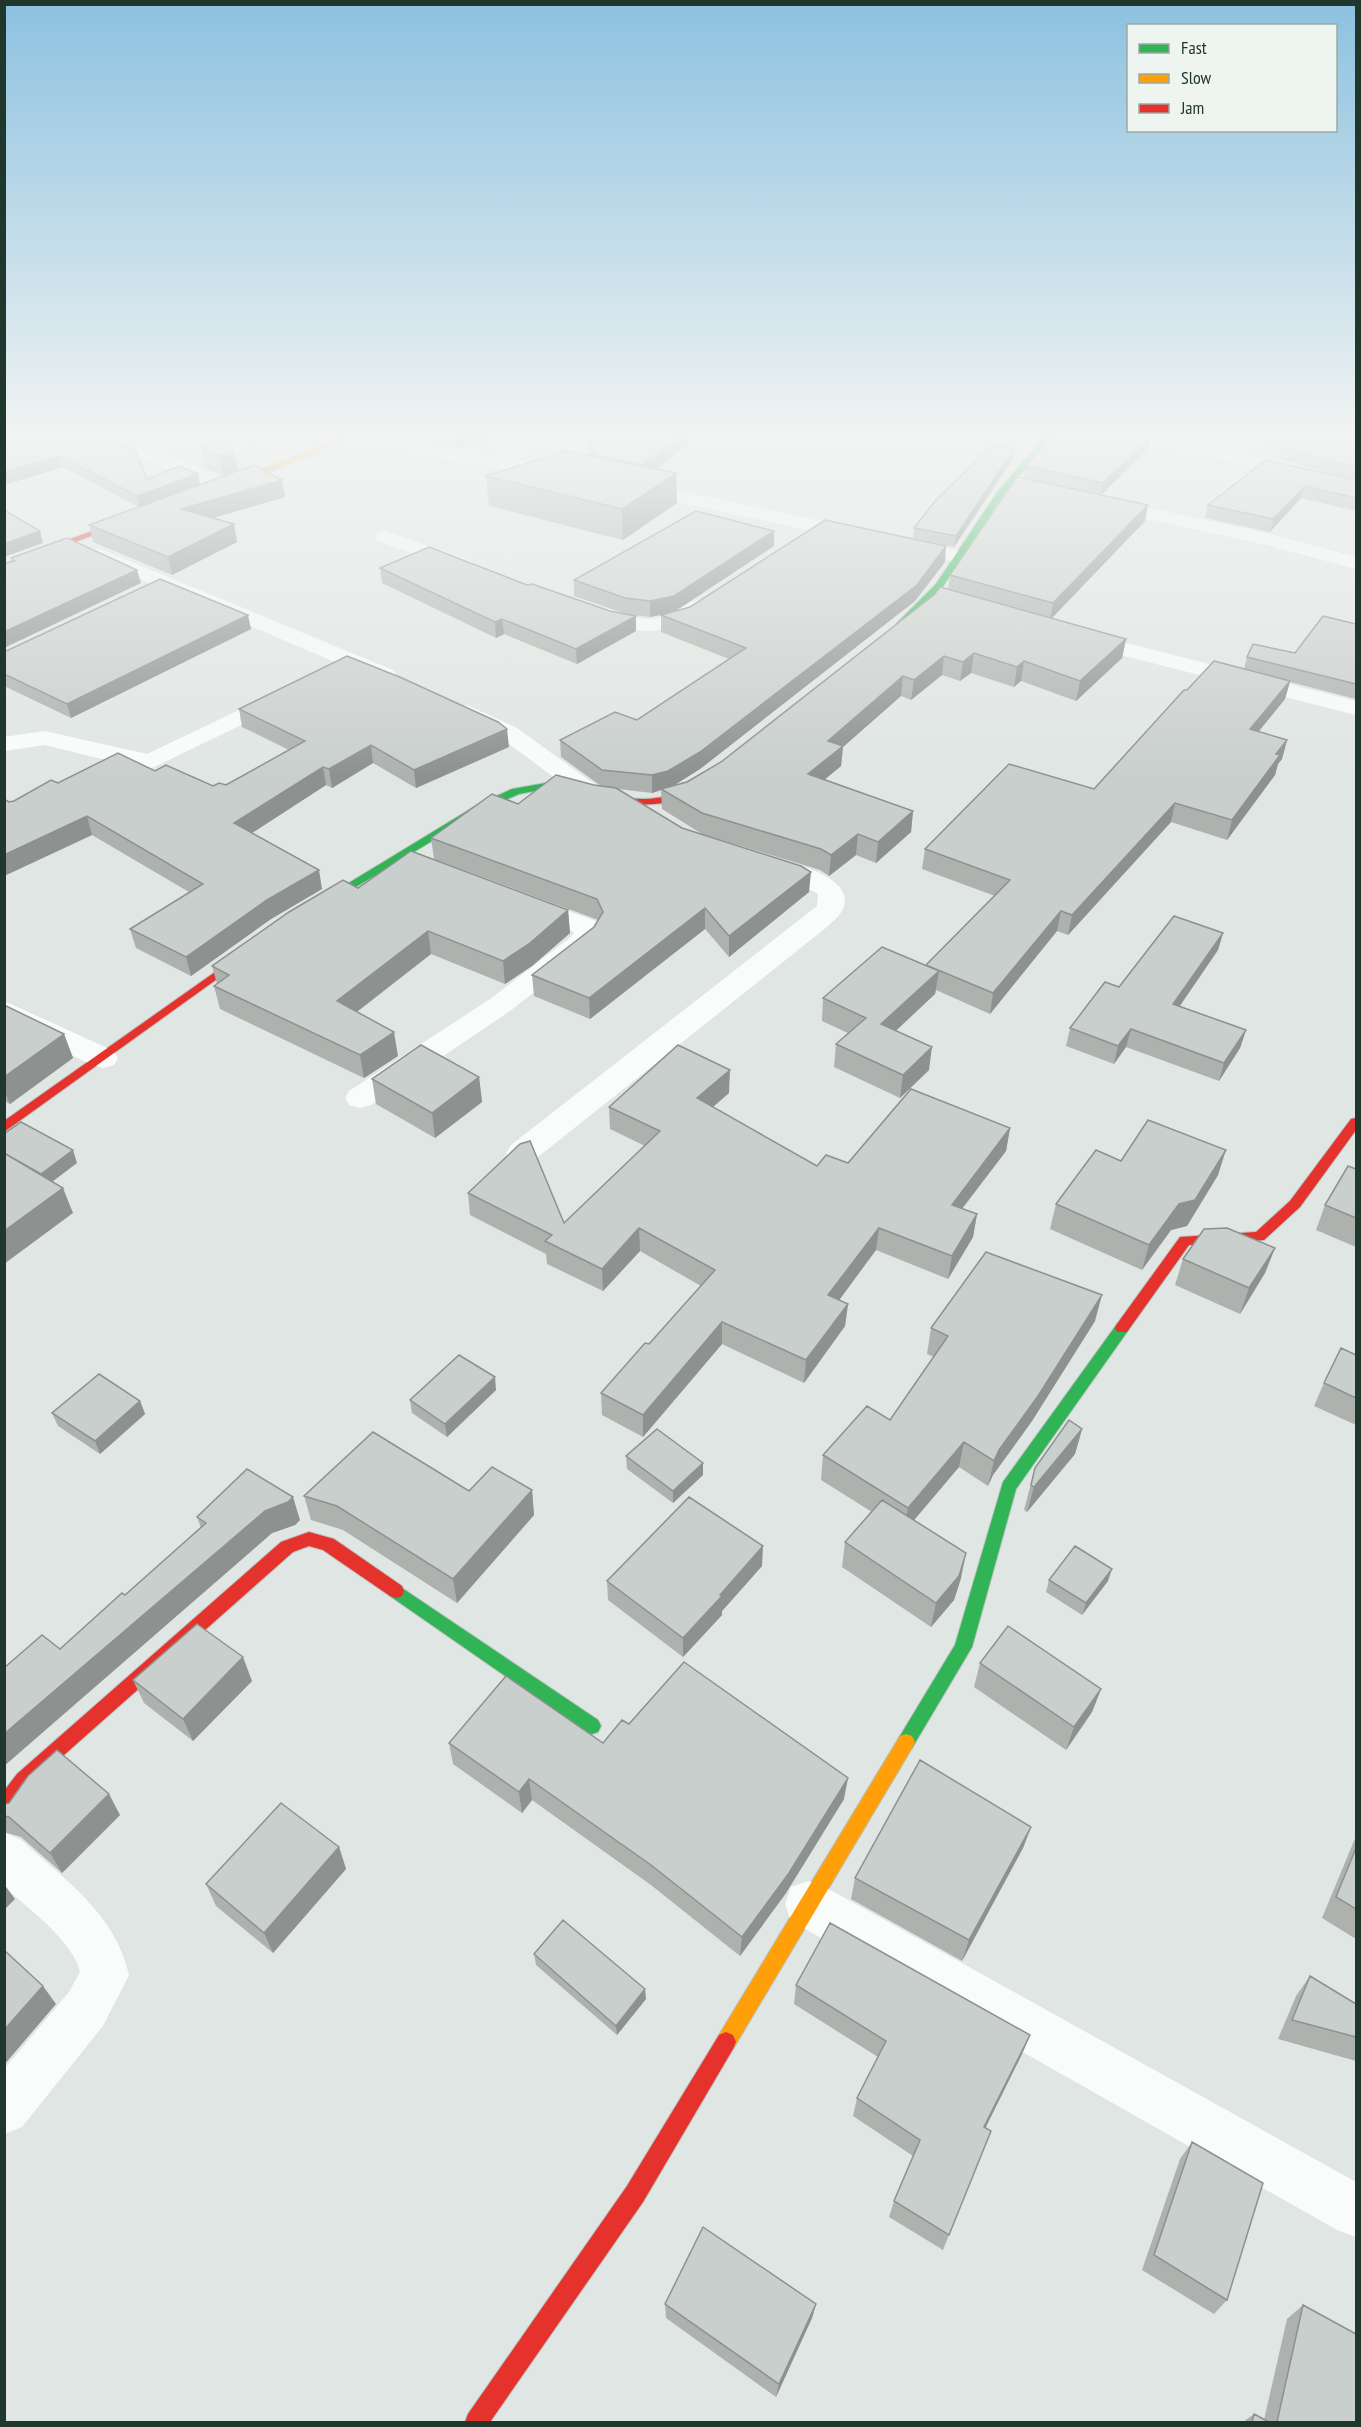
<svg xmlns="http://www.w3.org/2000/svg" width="1361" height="2427" font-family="'PT Sans Narrow',sans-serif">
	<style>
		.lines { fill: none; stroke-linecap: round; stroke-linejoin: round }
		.fast-casing { stroke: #b9c2be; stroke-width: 2 }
		.slow-casing { stroke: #b9c2be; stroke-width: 2 }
		.jam-casing { stroke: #b9c2be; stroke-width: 2 }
		.street { fill: #fafbfb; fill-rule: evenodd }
		.fast { fill: #30b455; fill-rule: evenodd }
		.slow { fill: #ff9f0a; fill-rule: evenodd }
		.jam { fill: #e5322d; fill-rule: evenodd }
		.wall { fill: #adb2af }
		.shaded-wall { fill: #8d918f }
		.building { fill: #c9cfcc; stroke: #8d918f; stroke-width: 1.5 }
	</style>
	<rect width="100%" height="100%" fill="#e0e6e3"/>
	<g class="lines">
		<defs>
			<path id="fast" d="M1044,437H1052L1004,494L942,588L903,627H897V623L936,584L998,491Z
				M546,783L551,786L550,788L519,794L485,809L316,911H308L306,909L477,805L512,789Z
				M1122,1323L1127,1324L1129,1328L1127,1332L1016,1489L972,1647L912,1748L906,1750L900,1748L897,1742L900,1736L955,1645L1003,1482L1117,1324Z
				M396,1584L598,1720L601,1726L598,1732L592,1734L586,1732L390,1596L388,1591L390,1586Z"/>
			<path id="slow" d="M338,437H347L311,456L226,488L219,486L305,452Z
				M906,1734L912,1736L915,1742L912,1748L733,2049L726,2052L719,2049L716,2042L719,2035L900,1736Z"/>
			<path id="jam" d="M129,517L136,519L4,569V564Z
				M701,778L705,779V783C697,788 689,794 681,798C649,812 600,800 567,791C559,789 547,791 541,786C554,776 579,790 594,793C618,798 650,803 673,794C683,790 691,781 701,778Z
				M252,946L258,949L256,951L4,1132V1121Z
				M1356,1118V1130L1300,1207L1264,1240L1189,1245L1127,1332H1117L1115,1328L1117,1324L1180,1237L1256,1232L1290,1201L1351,1119Z
				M309,1532L334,1539L402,1586L404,1591L402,1596L396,1598L390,1596L323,1550L309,1546L293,1552L29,1786L10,1813L4,1816V1791L17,1774L281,1542Z
				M726,2032L733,2035L736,2042L733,2049L643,2202L490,2422H465L468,2414L627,2186L719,2035Z"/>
		</defs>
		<use href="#fast" class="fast-casing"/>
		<use href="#slow" class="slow-casing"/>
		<use href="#jam" class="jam-casing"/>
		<path class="street" d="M85,437C136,435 185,463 231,482L233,486L231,490H217L141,458L88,441Z
			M372,437H400L444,449L489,456L528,437H551L548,441L511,459L566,468L572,469L575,473L572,477L566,478L443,459L375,441Z
			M1119,437C1195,435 1282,463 1356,481V491L1215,458L1128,442L1122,441Z
			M634,481L961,551L968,553L971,557L968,561L961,563L627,491L625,487L627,483Z
			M1104,498L1270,534L1356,557V569L1267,545L1097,508L1095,504L1097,500Z
			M385,531L471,561L474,565L471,569H457L378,541L375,537L378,533Z
			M98,548L393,670L396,675L393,680L385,682L377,680L91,558L88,554L91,550Z
			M701,599L708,601L711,605L708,609C673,631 650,637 609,624C601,621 590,619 585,612L588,608C607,603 628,619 648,619C668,619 682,603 701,599Z
			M1082,632L1356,701V715L1074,643L1071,638L1074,633Z
			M281,690L289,692L292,697L289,702L152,768L142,769L45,745L4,751V737L45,731L147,754Z
			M467,705L517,728L604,791L607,796L604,801L595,803L586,801L501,738L459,717L456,712L459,707Z
			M767,856C789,862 857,876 843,909C840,916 832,922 827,927L533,1161L522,1164L511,1161L506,1153L511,1145L817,906L818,894L792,880L758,870L754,864L758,858Z
			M526,896L596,921L602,932L593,947L510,1011L371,1105L360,1108L349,1105L345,1098L349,1091L490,999L572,936L574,932L517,910L513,904L517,898Z
			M4,1001L114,1051L118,1058L114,1065L103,1068L92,1065L4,1022Z
			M4,1833L20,1839C65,1880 115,1913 129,1975L103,2026L22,2127L4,2134V2069L69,1992L80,1972C74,1942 27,1907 4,1887Z
			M808,1881L825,1887L1356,2182V2237L1337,2230L791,1921L785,1904L791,1887Z"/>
		<use href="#fast" class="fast"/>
		<use href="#slow" class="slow"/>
		<use href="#jam" class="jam"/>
	</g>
	<path class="wall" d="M4,437L147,479L198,474L200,485L223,476L205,468L201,448L234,451L238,471L282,480L285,497L212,518L234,524L237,542L172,575L93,542L89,525L139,507Z
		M104,437H128L129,440Z
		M409,437H495L455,448Z
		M585,437H688V444L657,469L676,473L677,503L623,540L489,506L486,476L591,456Z
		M1259,437H1356V511L1301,498L1270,532L1205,518L1208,505L1266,460L1356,480L1279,459L1281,447L1285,444Z
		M1149,448L1101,495L1145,521L1052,618L1126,639L1122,658L1076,701L1021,681L1014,687L971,673L960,681L942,675L911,700L901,696L843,747L841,766L825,779L913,811L911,832L876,863L856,855L829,876L820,870L702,834L662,809L661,790L652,793L618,789L682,828L809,892L729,957L705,929L590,1019L534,996L532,975L594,927L598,920L434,859L431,838L518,804L594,785L601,786L561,757L560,740L637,720L729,659L661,632V615L668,613L650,617L626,614L574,596V580L774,546L675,611L945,562L915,601L700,769L673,786L687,782L721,762L948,589L950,575L1024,478L1026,466Z
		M1014,449L1013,459L954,547L913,538L914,528Z
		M380,568L636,631L577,664L504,634L496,638L382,583Z
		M1356,624V699L1290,682L1285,699L1259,731L1287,740L1282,759L1278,764L1275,775L1227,840L1171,822L1068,935L1057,931L990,1014L936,990L935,994L896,1031L929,1070L900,1098L834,1067L836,1044L848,1033L822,1021L823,998L926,966V965L995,896L922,869L925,849L1094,789L1187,690L1244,669L1247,657L1295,653Z
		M251,629L71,718L4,686V652Z
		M239,709L509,747L416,788L373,763L332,788L326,785L252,833L322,889L271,919L191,976L136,948L130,929L189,892L92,835L4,876V799L9,802L14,801L58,783L155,771L213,786L226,785L289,750L242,727Z
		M358,888L568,910L570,933L532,966L505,984L431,954L357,1012L398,1056L364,1078L220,1009L214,986L217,984L212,966Z
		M1223,933L1218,950L1179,1006L1246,1030L1240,1048L1219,1081L1126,1047L1114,1064L1066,1046L1070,1028L1119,987Z
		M4,1005L64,1034L73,1058L10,1104L4,1101Z
		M479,1077L482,1102L435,1138L376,1104L372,1079Z
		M729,1093L712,1107L817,1166L848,1163L1010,1128L1006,1151L962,1209L977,1214L973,1237L948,1279L876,1250L839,1300L848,1304L845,1326L804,1383L722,1344L643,1437L602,1415L601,1393L649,1344L701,1286L640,1251L603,1291L547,1264L546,1254L470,1215L468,1193L564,1223L645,1146L610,1129L609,1107Z
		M1121,1161L1218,1175L1187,1226L1171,1230L1142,1270L1050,1229L1056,1204Z
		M1356,1169V1247L1316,1230L1325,1205Z
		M1275,1248L1265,1273L1240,1314L1175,1285L1183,1259Z
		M1095,1321L1032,1421L993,1475L988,1486L959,1467L914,1520L961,1578L954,1600L931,1627L842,1567L845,1542L872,1512L821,1480L823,1455L890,1420L934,1357L927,1354L931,1328Z
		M1356,1355V1425L1314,1406L1324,1383Z
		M496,1390L447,1437L412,1413L410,1400Z
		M140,1401L145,1414L100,1454L58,1426L52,1413Z
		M1082,1429L1075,1454L1027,1512L1024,1510L1035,1468Z
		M626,1456L703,1475L673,1503L627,1469Z
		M532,1490L534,1515L457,1603L343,1530L311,1520L304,1496Z
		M197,1517L300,1520L295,1525L272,1533L4,1766V1668L60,1649L125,1595L201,1528Z
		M762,1566L722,1611V1615L683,1657L608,1600L607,1581Z
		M1049,1580L1108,1581L1082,1615L1046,1592Z
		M980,1663L1101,1689L1092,1712L1066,1750L974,1687Z
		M133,1680L252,1681L193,1741L144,1703Z
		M629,1724L844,1799L786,1893L740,1956L651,1885L532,1800L522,1813L453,1764L449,1743H603Z
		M4,1804L120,1815L62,1873L21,1837L4,1832Z
		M1031,1827L1023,1848L962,1961L851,1899L855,1878Z
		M1356,1836V1939L1322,1918Z
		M339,1847L346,1869L273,1953L216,1906L206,1884Z
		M534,1954L646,1999L617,2035L536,1965Z
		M1310,1976L1356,2004V2061L1278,2039L1296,1996Z
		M796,1985L1030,2035L1022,2054L985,2128L949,2235L943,2250L889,2217L894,2201L913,2156L853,2116L857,2098L878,2057L794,2004Z
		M1192,2142L1227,2300L1214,2314L1142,2270L1180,2159Z
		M665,2304H816L812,2318L776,2397L666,2318Z
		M1303,2305L1356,2422H1243L1254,2414L1264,2420L1287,2319Z"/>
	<path class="shaded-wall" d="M454,437H495L455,448Z
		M678,437H688V444L642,481V465Z
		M1151,437L1149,448L1101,495L1103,483Z
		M1014,449L1013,459L954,547L956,536Z
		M234,451L238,471L224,476L220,456Z
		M60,456L63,467L4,485V472Z
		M676,473L677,503L623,540L622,509Z
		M198,474L200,485L140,507L137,496Z
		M282,480L285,497L185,526L181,509Z
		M1305,486L1301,498L1270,532L1273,519Z
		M1148,505L1145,521L1050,620L1053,603Z
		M234,524L237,542L172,575L168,557Z
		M40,531L43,543L4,557V544Z
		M774,531V546L674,612L650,617V601Z
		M946,546L945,562L915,601L700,769L668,789H661V790L652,793V775Z
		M137,570L141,583L4,648V632Z
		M248,615L251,629L71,718L67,704Z
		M636,616V631L577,664L576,649Z
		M502,619L504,634L496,638L495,622Z
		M1126,639L1122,658L1076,701L1080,681Z
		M974,653L971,673L960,681L963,662Z
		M944,656L942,675L911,700L914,680Z
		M1024,661L1021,681L1014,687L1017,667Z
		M903,676L901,696L843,747L841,766L807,794L808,774L828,741Z
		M1290,681L1285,699L1245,748L1250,729Z
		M507,729L509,747L416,788L414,770Z
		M1287,740L1282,759L1278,764L1275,775L1227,840L1232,820L1276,754Z
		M371,745L373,763L332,788L329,769Z
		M323,767L326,785L238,842L234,823Z
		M1175,803L1171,822L1068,935L1072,915Z
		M913,811L911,832L876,863L878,842Z
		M87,816L92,835L4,876V855Z
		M858,834L856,855L829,876L831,855Z
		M319,870L322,889L271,919L191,976L186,957L267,900Z
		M811,872L809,892L729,957V936Z
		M705,908V929L590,1019L589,998Z
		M568,910L570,933L532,966L505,984L503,961Z
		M1061,911L1057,931L990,1014L993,993Z
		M428,931L431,954L341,1024L337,1001Z
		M1223,933L1218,950L1169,1022L1173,1004Z
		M939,971L935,994L879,1046L881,1024Z
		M1131,1029L1126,1047L1114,1064L1118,1046Z
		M1246,1030L1240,1048L1219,1081L1224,1063Z
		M394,1032L398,1056L364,1078L360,1055Z
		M64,1034L73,1058L10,1104L4,1090V1077Z
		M932,1047L929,1070L900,1098L903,1075Z
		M730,1070L729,1093L697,1121V1098Z
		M479,1077L482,1102L435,1138L432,1113Z
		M1010,1128L1006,1151L948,1227L952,1205Z
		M73,1150L77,1163L44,1188L39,1176Z
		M1226,1150L1218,1175L1187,1226L1171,1230L1142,1270L1149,1245L1179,1204Z
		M63,1188L73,1213L4,1264V1231Z
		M977,1214L973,1237L948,1279L952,1256Z
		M639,1228L640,1251L603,1291L602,1269Z
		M879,1228L876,1250L826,1318L828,1295Z
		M1275,1248L1265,1273L1240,1314L1249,1288Z
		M1102,1295L1095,1321L1032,1421L993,1475L988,1486L994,1461L999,1450Z
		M848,1304L845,1326L804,1383L806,1360Z
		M722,1322V1344L643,1437V1415Z
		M495,1377L496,1390L447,1437L445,1424Z
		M140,1401L145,1414L100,1454L95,1441Z
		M1082,1429L1075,1454L1027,1512L1034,1487Z
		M964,1442L959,1467L904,1532L908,1508Z
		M703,1463V1475L673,1503V1491Z
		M532,1490L534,1515L457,1603L453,1579Z
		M293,1497L300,1520L295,1525L272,1533L4,1766V1734L265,1511Z
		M763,1546L762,1566L722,1611V1615L683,1657V1638Z
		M966,1553L961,1578L954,1600L931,1627L936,1603Z
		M1112,1569L1108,1581L1082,1615L1086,1603Z
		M243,1657L252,1681L193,1741L183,1719Z
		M1101,1689L1092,1712L1066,1750L1074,1727Z
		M848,1778L844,1799L786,1893L740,1956L742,1937Z
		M529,1779L532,1800L522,1813L519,1792Z
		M109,1794L120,1815L62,1873L50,1853Z
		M1031,1827L1023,1848L962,1961L969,1940Z
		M339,1847L346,1869L273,1953L264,1933Z
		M4,1884L15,1899L4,1910Z
		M43,1986L56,2004L4,2065V2030Z
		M645,1989L646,1999L617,2035L616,2026Z
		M1030,2035L1022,2054L977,2145L984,2127Z
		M816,2304L812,2318L776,2397L779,2384Z"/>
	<path class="building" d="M4,437H100L134,448L147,479L179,466L198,474L137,496L60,456L4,472Z
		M589,437H678L642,465L594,455Z
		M1052,437H1151L1103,483L1026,466Z
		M1294,437H1356V468L1281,447Z
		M217,442L234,451L220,456L201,448Z
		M991,446L1014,449L956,536L914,528L935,501Z
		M566,451L676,473L622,509L486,476Z
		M1266,460L1356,480V498L1305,486L1273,519L1208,505Z
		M254,465L282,480L181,509L234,524L168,557L89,525Z
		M1017,477L1148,505L1053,603L950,575Z
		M4,510L40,531L4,544Z
		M696,511L774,531L674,596L650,601L625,598L574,580Z
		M825,520L946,546L917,585L700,752L668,771L652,775L602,770L560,740L615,712L637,720L746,648L661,615L690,607Z
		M67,538L137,570L4,632V564L15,561L11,558Z
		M429,547L527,585L532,584L610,611L636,616L576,649L502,619L495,622L380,568Z
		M160,579L248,615L67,704L4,674V652Z
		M940,587L1126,639L1080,681L1024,661L1017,667L974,653L963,662L944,656L914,680L903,676L828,741L843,746L808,774L913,811L878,842L858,834L831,855L821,849L702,813L661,789L687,782L721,762L935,594Z
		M1323,616L1356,624V684L1247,657L1253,644L1295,653Z
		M347,656L402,678L498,722L507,729L414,770L371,745L329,769L323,767L234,823L319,870L267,900L186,957L130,929L203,884L87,816L4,855V799L9,802L14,801L51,780L58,783L118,753L155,771L166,765L213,786L219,783L226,785L305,741L239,709Z
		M1214,661L1290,681L1250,729L1287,740L1276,754L1280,755L1232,820L1175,803L1072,915L1061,911L993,993L926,965L1010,880L925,849L1009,764L1094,789L1184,690H1187Z
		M556,775L594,785L616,788L682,828L801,866L811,872L729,936L705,908L589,998L532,975L594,927L603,912L597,899L431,838L492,794L518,804Z
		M411,851L568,910L530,943L503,961L428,931L337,1001L394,1032L360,1055L214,986L229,975L212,966L289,912L343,880L358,888Z
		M1174,916L1223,933L1173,1004L1246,1030L1224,1063L1131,1029L1118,1046L1070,1028L1105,982L1119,987Z
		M882,947L939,971L881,1024L932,1047L903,1075L836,1044L866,1018L823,998Z
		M4,1005L64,1034L4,1077Z
		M421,1045L479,1077L432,1113L372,1079Z
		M678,1045L730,1070L697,1098L817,1166L826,1155L848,1163L911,1089L1010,1128L952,1205L977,1214L952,1256L879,1228L828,1295L848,1304L806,1360L722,1322L643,1415L601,1393L645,1343L649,1344L715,1270L639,1228L602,1269L545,1241L552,1235L468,1193L520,1144L530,1141L564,1223L660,1131L609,1107Z
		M1148,1120L1226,1150L1195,1200L1179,1204L1149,1245L1056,1204L1096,1150L1121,1161Z
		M21,1122L73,1150L41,1174L4,1153V1134Z
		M4,1153L63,1188L4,1231Z
		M1348,1166L1356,1169V1218L1325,1205Z
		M1227,1228L1275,1248L1249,1288L1183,1259L1204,1229Z
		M986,1252L1102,1295L1038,1396L999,1450L994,1461L964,1442L908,1508L823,1455L867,1406L890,1420L948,1336L931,1328Z
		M1341,1348L1356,1355V1398L1324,1383Z
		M459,1355L495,1377L445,1424L410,1400Z
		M99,1374L140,1401L95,1441L52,1413Z
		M1069,1420L1082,1429L1034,1487L1031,1485L1035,1468Z
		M657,1429L703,1463L673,1491L626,1456Z
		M373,1432L469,1491L492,1467L532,1490L453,1579L337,1506L304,1496Z
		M247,1469L293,1497L288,1502L265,1511L4,1734V1668L42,1635L60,1649L122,1593L125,1595L206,1523L197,1517Z
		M689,1497L763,1546L720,1595L722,1596L683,1638L607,1581Z
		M882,1500L966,1553L959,1576L936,1603L845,1542Z
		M1075,1546L1112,1569L1086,1603L1049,1580Z
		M197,1624L243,1657L183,1719L133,1680Z
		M1008,1626L1101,1689L1074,1727L980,1663Z
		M684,1662L848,1778L789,1873L742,1937L651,1865L529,1779L519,1792L449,1743L506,1676L603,1743L622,1720L629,1724Z
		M57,1750L109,1794L50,1853L9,1817L4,1816V1804L9,1803L28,1776Z
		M920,1760L1031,1827L969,1940L855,1878Z
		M281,1803L339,1847L264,1933L206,1884Z
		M1356,1848V1909L1336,1897Z
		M563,1920L645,1989L616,2026L534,1954Z
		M830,1923L1030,2035L984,2127L991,2131L949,2235L894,2201L920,2140L857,2098L886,2041L796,1985Z
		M4,1950L43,1986L4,2030Z
		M1310,1976L1356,2004V2037L1292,2020Z
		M1192,2142L1263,2183L1227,2300L1154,2255Z
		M703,2227L816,2304L779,2384L665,2304Z
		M1303,2305L1356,2334V2422H1277Z
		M1254,2414L1269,2422H1252Z"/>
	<linearGradient id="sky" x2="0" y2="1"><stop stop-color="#8cc1e0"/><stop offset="0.56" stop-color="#f1f4f2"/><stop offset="1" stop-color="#f1f4f2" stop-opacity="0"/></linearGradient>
	<rect width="1361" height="777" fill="url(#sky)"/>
	<rect width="1361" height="2427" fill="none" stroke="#20372d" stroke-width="12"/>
	<rect x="1127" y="24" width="210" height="108" fill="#eef5f0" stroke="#9ca9a2" stroke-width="1.5"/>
	<rect x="1139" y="44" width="30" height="9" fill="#30b455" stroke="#9ca9a2" stroke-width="1.5"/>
	<text x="1181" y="54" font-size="18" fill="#20372d">Fast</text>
	<rect x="1139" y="74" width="30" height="9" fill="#ff9f0a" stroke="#9ca9a2" stroke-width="1.5"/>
	<text x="1181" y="84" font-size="18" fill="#20372d">Slow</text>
	<rect x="1139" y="104" width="30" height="9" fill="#e5322d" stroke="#9ca9a2" stroke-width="1.5"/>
	<text x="1181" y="114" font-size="18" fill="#20372d">Jam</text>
</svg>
